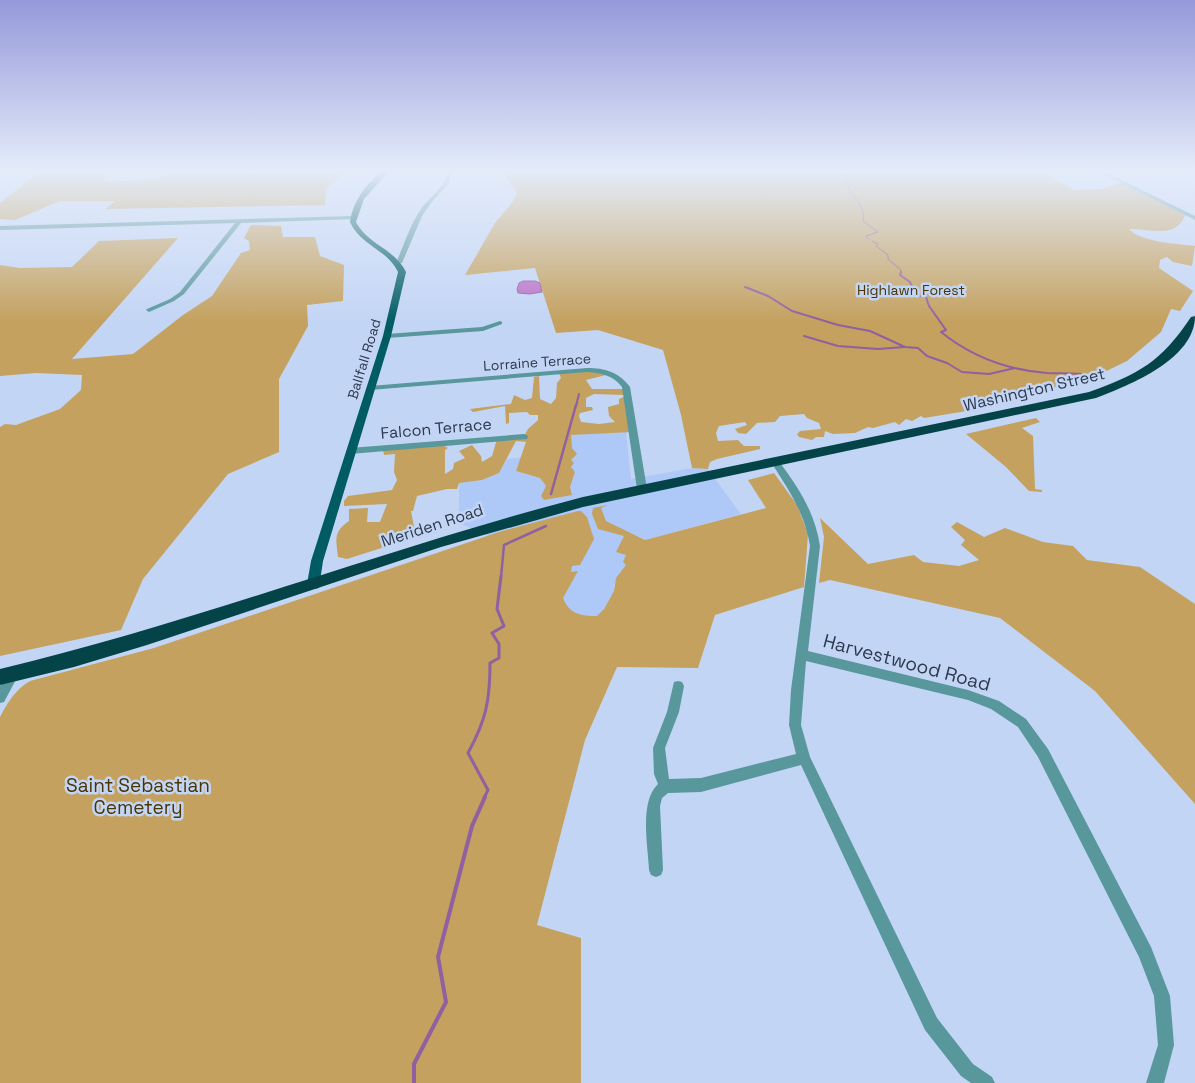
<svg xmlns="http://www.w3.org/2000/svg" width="1195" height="1083" font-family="'Space Grotesk',sans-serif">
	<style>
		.built { fill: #aec8f8 }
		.green { fill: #c4a15e }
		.water { fill: #ba70c5; stroke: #9060a1 }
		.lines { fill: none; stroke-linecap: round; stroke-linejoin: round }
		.stream-far4 { stroke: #9060a1; stroke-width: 1 }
		.stream-far3 { stroke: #9060a1; stroke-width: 2 }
		.stream-far2 { stroke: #9060a1; stroke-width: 2.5 }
		.stream-far1 { stroke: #9060a1; stroke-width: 3 }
		.stream { stroke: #9060a1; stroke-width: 4 }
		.minor { fill: #58979c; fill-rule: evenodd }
		.major { fill: #005c62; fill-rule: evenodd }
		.highway { fill: #044449; fill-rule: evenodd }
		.labels { text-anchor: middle; stroke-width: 5; stroke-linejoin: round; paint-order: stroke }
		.far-park-label { font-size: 14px; fill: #4a3400; stroke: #c3d5f5 }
		.far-street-label { font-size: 14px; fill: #2d394e; stroke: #c3d5f5 }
		.street-label { font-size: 16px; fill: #2d394e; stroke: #c3d5f5 }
		.near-street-label { font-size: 19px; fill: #2d394e; stroke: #c3d5f5 }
		.near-park-label { font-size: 19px; fill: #4a3400; stroke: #c3d5f5 }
	</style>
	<rect width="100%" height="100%" fill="#c3d5f5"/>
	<path class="built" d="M626,432L631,479L692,468L708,469L741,514L645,540L639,536L631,559L614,585V591L602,612L597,616L534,625L504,543L459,523V483L482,480L499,473L507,459L523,457L516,471L540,478L546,486L572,494L570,487L575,472L571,467V434Z"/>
	<path class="green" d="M42,170H112L107,173L104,180C129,183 157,180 180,170H347L326,189L325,205L106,209L115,201H60L15,220L0,219V203Z
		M503,170H1038L1075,190L1101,189L1122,183L1185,215C1176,240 1148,228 1129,229C1140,242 1178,244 1195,246L1192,266L1173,262L1167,257L1160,260L1159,268L1193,291L1180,311L1171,309L1161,332L1127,361L1092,378L996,402L991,398L985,399L989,405L973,410L924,418L921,416L912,421L906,419L899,425L895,422L873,428L868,427L855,433L833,434L825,431L824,437H816L812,440L799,437L797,434L800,431L821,429L819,423L807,418L804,414L780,416L775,422L757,423L746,434L738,433L735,429L747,425L745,422L719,426L716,433L718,441L738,440L744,446H760V449L717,459L710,462L708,469L692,468L681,415L663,350L598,330L556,333L535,268L465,275L495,223L511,204L517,194Z
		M251,225L281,226L283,237H315L320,256L344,265L343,301L307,305L308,326L279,379V452L228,474L143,579L121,630L0,656V427L5,424L16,425L60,409L81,390L82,375L36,373L0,376V265L20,268L72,267L99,241L178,238L72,359L133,354L183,315L212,296L241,253L250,250L249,241L244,238Z
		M590,371L602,372L606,375L586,380L592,389H624L625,395L594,394L586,398V407H592L593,410L580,413L579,416L581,422L599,424L615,422L609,416L608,407L619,404V399L626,396L632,432L571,435L572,448L577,454L571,460L574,463L571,467L575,472L570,487L572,495L544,500L541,496L546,486L540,478L516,471L526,442L516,441L499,473L482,480L459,483L457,489H447L417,496L413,511H411L416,537L347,559L338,557C336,539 333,532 349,521V509L368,508L367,522H380L387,504L344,506V501L348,496L392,490L397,480L394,472L395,454L384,455L383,450L441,444L448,448L445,450V474L453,469L454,463L465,458L459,451L472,445L481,456L482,462L492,456L497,439L524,436L528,429L538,420V415H530L527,412L509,413V423L506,424L505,406L473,412L470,409L511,404L514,395L525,400L532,398L534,377L539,376L540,399L551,404L556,398L557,383L561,378L559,373Z
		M1036,418L1040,422L1022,428L1033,436L1035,489L1042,490V492L1029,491L1006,467L966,434Z
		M774,473L797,505L808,534L804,587L715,615L698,668L617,667L585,740L537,925L581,938V1083H0V717C8,702 15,690 30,681L154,648L502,531L578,511H581L587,517L594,539L580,565L572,566L571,572L578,571L563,598C569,614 581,616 597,616L604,609L614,591L616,578L626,565L623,562L626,555L616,552L624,536L598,529L592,514L593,508L608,505L601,508L606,521L645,540L766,508L748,480Z
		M820,518L868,564L914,555L923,562L959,566L979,560L961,545L965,540L951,527L957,522L984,537L1005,528L1043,542L1073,546L1087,560L1140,567L1195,604V804L1095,691L1000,618L830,580L819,583L824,537Z"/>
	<path class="water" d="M523,281H535L540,283L542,292L530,294L518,293L517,289L519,283Z"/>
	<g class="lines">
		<path class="stream-far4" d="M844,170C846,176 846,184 849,189C855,199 866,208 863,221L878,232L866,236L869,239
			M872,241L878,244L876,246L888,255V259L901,270L900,273"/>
		<path class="stream-far3" d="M901,272L900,275L910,282L916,295L926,297L929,306L946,330L941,332C972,357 1007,370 1047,373C1067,374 1085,372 1104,379
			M745,287L768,296L792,311L838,325L870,331L905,347L918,348L927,356L947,363L962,372L989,374L1015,368
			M804,336L838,346L878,349L904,347
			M576,406L579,394"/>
		<path class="stream-far2" d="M551,494L576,405
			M501,577L504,545L546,526"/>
		<path class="stream-far1" d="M484,798L488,790L468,753C486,720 490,701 490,663L499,658V644L492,633L504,626L497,609L501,576"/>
		<path class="stream" d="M414,1083V1064L446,1002L438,957L472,826L485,797"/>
		<path class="minor" d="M0,170H3L0,172Z
			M448,170H452L449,183L431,203L422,216L402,263L397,264L396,263C404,245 410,225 421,209C430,196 447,186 448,170Z
			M1095,170H1101L1195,216V220Z
			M1185,170H1195V172Z
			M353,216L356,218L355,219L241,223L184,294L174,301L149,312L146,310L147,309L170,299L180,292L235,223L0,230V226Z
			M500,321L502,322V324L483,331L387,338L383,336L387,334L482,327Z
			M587,368C605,368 619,372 630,387L647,489L645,491H639L637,489L622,387C613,375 601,373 587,372L370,390L366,388L370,386Z
			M524,434L527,435L528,437L527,439L350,454L346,451L350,448Z
			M775,459L778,460C798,487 815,512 820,546L808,651L968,690L999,701L1026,719L1048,749L1151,947L1170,996L1174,1045L1164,1083H1146L1158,1045L1154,996L1139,957L1038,757L1018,727L991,709L968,700L806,661L801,725L810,757L937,1018L973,1064L992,1077L995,1083H971L961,1076L925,1030L801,765L701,792L668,793L662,798L660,806L663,870L661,875L656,877L651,875L649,870C648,845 639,802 658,784L654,774L653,748L667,712L674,682L678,681L682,682L684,686L679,712L665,748L669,779L701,778L796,754L789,725L791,690L810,546C805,513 788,489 771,462Z
			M13,669L17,670L19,674L4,702L0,703V686L9,670Z"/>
		<path class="major" d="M383,170H390L364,199L356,222C368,245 394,248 406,272L391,336L323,561L319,588L314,589L309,588L307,584L311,561L383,336L398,272C387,249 361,246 350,222C353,200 367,184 383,170Z"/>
		<path class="highway" d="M1195,316C1195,359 1130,385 1096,398L583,507L441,547L147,645L74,667L0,685V669C197,622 386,548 583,497L1089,392C1139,374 1161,362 1191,317Z"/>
	</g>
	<linearGradient id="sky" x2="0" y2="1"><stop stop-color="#9599da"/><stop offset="0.53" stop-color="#e4ecfa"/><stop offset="1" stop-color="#e4ecfa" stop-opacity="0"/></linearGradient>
	<rect width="1195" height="322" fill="url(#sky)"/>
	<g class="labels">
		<g class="far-park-label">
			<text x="911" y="295">Highlawn Forest</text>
		</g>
		<g class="far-street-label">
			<text transform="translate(364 359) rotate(-73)" y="5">Ballfall Road</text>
			<text transform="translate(537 362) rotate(-4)" y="5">Lorraine Terrace</text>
		</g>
		<g class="street-label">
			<text transform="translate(1034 389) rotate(-13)" y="6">Washington Street</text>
			<text transform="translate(436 428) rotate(-5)" y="6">Falcon Terrace</text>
			<text transform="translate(432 525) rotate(-18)" y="6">Meriden Road</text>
		</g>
		<g class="near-street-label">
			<text transform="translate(907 662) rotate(15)" y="7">Harvestwood Road</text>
		</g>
		<g class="near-park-label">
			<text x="138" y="792">Saint Sebastian<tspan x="138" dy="22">Cemetery</tspan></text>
		</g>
	</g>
</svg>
